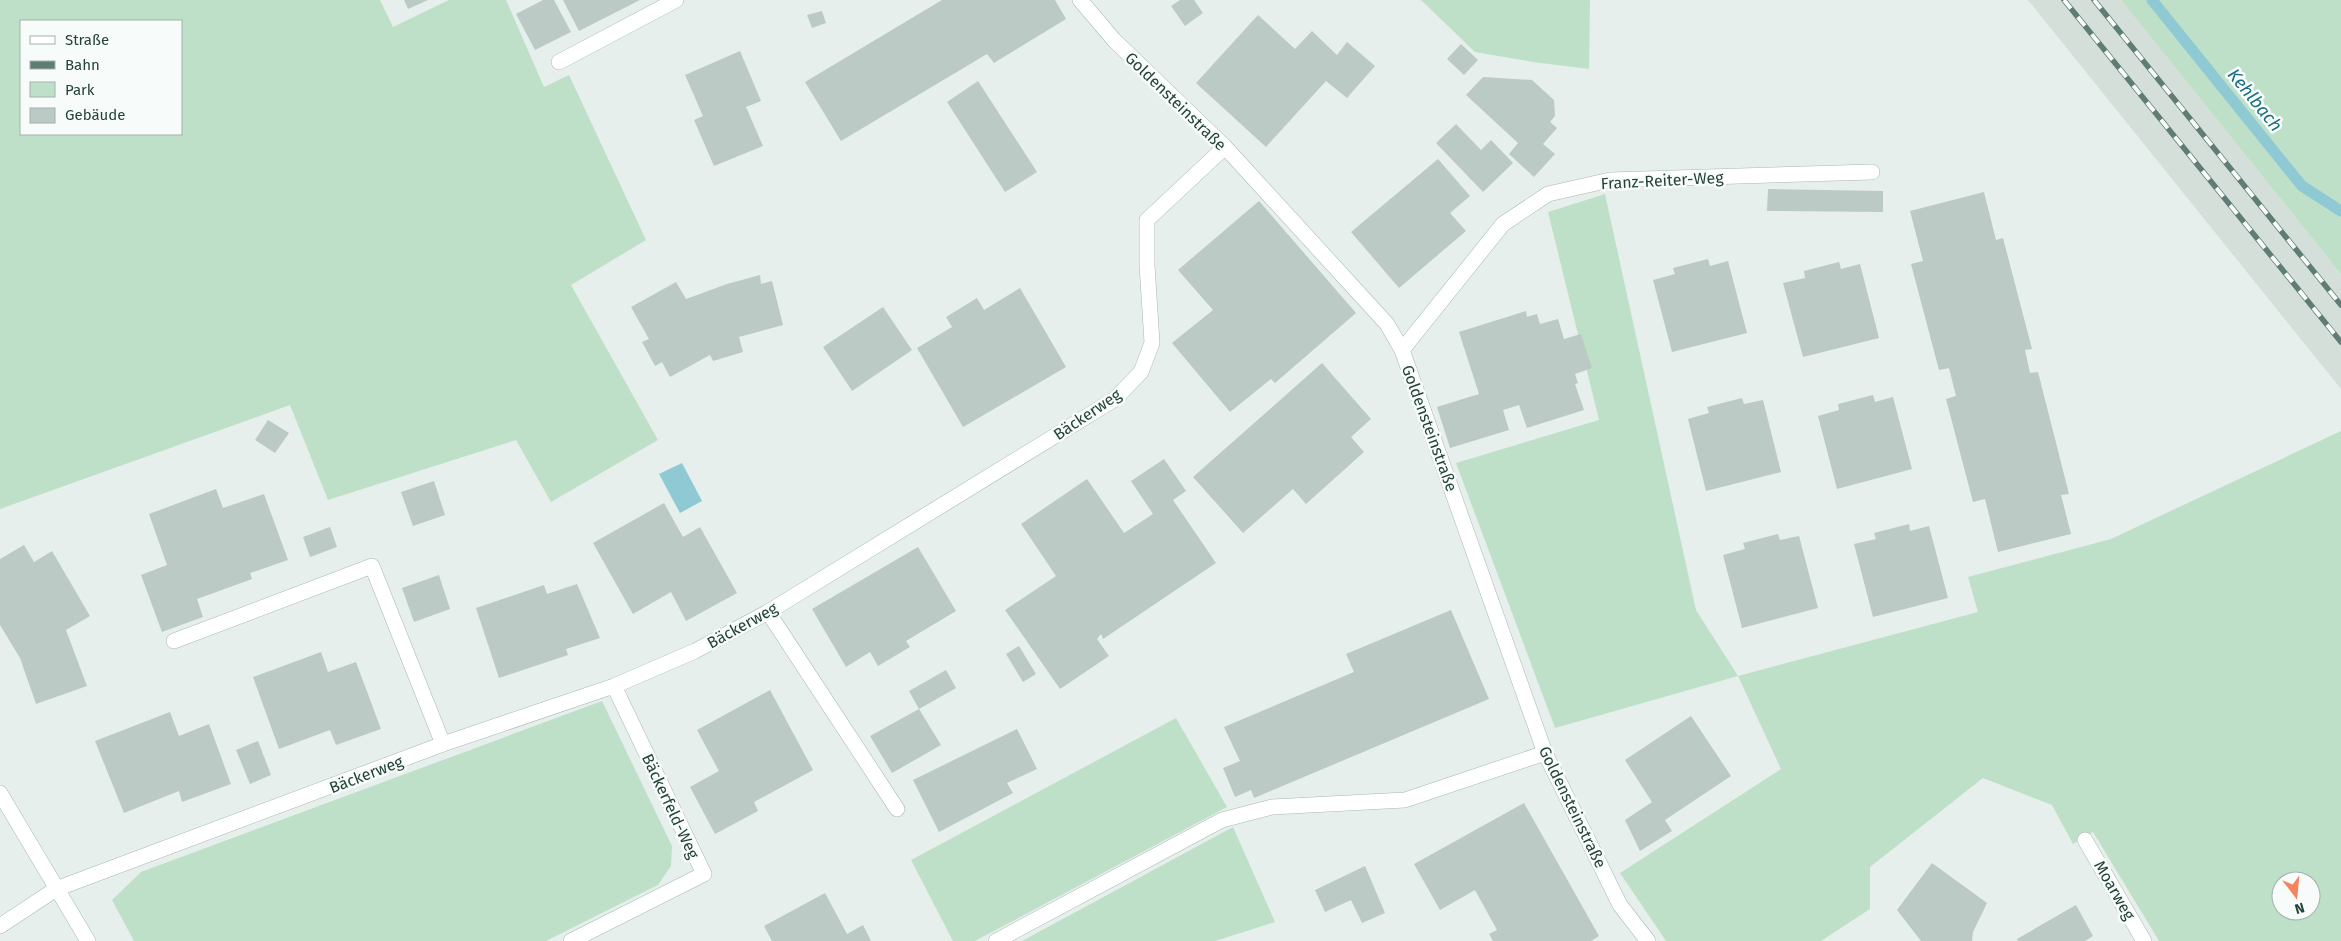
<svg xmlns="http://www.w3.org/2000/svg" width="2341" height="941" font-family="'Fira Sans',sans-serif">
	<style>
		.built { fill: #d4dfda }
		.green { fill: #bfe0c8; fill-rule: evenodd }
		.water { fill: #8ec9d4 }
		.lines { fill: none; stroke-linecap: round; stroke-linejoin: round }
		.stream { stroke: #8ec9d4; stroke-width: 11 }
		.building { fill: #bbcac4 }
		.service-casing { stroke: #a8b8b2; stroke-width: 16 }
		.minor-casing { stroke: #a8b8b2; stroke-width: 16 }
		.secondary-casing { stroke: #a4bbb3; stroke-width: 16 }
		.service { stroke: #fff; stroke-width: 15 }
		.minor { stroke: #fff; stroke-width: 15 }
		.secondary { stroke: #fff; stroke-width: 15 }
		.rail-casing { stroke: #5f7d75; stroke-width: 5.5 }
		.rail { stroke: #f7fbf9; stroke-width: 4; stroke-dasharray: 11; stroke-linecap: butt }
		.labels { text-anchor: middle; stroke-width: 5; stroke-linejoin: round; paint-order: stroke }
		.street-label { font-size: 16px; fill: #24423a; stroke: #f7fbf9 }
		.water-label { font-size: 18px; font-style: italic; fill: #1c6f80; stroke: #f7fbf9 }
	</style>
	<rect width="100%" height="100%" fill="#e6efeb"/>
	<path class="built" d="M2028,0H2121L2341,274V389Z"/>
	<path class="green" d="M0,0H380L393,27L449,0H506L544,87L569,75L646,240L571,285L658,440L551,502L516,440L328,500L290,405L0,509ZM21,21H181V134H21Z
		M1421,0H1590L1589,69L1533,62L1475,52Z
		M2121,0H2341V274Z
		M1605,194L1696,610L1738,676L1978,612L1968,577L2111,539L2341,431V941H2159L2093,832L2073,844L2052,805L1983,778L1870,867V909L1821,941H1666L1620,873L1781,769L1738,676L1555,728L1456,463L1599,420L1548,212ZM2281,881H2311V911H2281Z
		M602,701L672,846L671,866L658,885L546,941H134L112,900L141,872Z
		M1176,718L1227,807L975,941H953L911,860Z
		M1233,827L1275,922L1215,941H1022Z"/>
	<path class="water" d="M682,463L702,501L680,513L659,474Z"/>
	<g class="lines">
		<path class="stream" d="M2152,0L2302,186L2341,211"/>
	</g>
	<path class="building" d="M404,0H428L408,9Z
		M543,0H554L571,32L535,50L516,14Z
		M563,0H640L579,31Z
		M942,0H1055L1066,19L994,63L987,54L841,141L805,82Z
		M1180,0H1194L1203,13L1185,26L1171,6Z
		M822,11L826,23L812,28L807,15Z
		M1258,15L1295,49L1312,31L1337,55L1347,42L1375,66L1347,98L1326,81L1266,147L1196,83Z
		M1461,44L1478,60L1464,75L1447,59Z
		M740,51L761,101L746,107L763,146L714,166L694,120L703,116L685,75Z
		M1483,77L1532,80L1554,100L1555,116L1550,122L1557,128L1543,144L1555,154L1534,177L1509,154L1518,143L1466,95Z
		M978,81L1037,172L1005,192L947,102Z
		M1456,124L1481,150L1491,140L1513,163L1483,192L1436,143Z
		M1438,159L1470,196L1450,213L1466,231L1399,288L1351,232Z
		M1768,189L1883,191V212L1767,211Z
		M1984,192L1996,240L2003,238L2032,349L2025,350L2030,373L2038,372L2069,494L2061,495L2071,534L1998,552L1985,499L1973,502L1946,399L1956,396L1949,368L1939,370L1911,264L1923,261L1910,211Z
		M1259,201L1356,313L1275,383L1271,379L1230,412L1172,343L1213,310L1178,270Z
		M1708,259L1710,266L1728,261L1747,333L1672,352L1653,280L1675,274L1673,268Z
		M1839,262L1841,269L1860,264L1879,338L1803,357L1783,283L1805,278L1804,271Z
		M760,275L761,284L772,281L783,325L739,337L743,352L713,361L710,355L670,377L662,362L655,366L642,342L649,339L631,307L676,282L686,299L727,284Z
		M1020,288L1066,367L963,427L917,348L952,327L946,317L977,298L984,310Z
		M883,307L912,350L852,391L823,347Z
		M1526,311L1527,317L1537,314L1540,324L1558,319L1564,339L1581,334L1592,368L1575,374L1578,383L1575,384L1584,410L1527,428L1519,405L1503,410L1509,430L1450,448L1437,407L1479,394L1459,332Z
		M1322,363L1371,419L1351,437L1364,452L1306,504L1293,489L1243,533L1193,477Z
		M1873,395L1875,402L1893,397L1912,469L1837,489L1818,416L1839,410L1838,404Z
		M1742,398L1744,404L1763,400L1781,472L1706,491L1688,419L1709,413L1707,407Z
		M268,420L289,433L275,453L255,440Z
		M1164,459L1186,491L1173,500L1216,563L1103,639L1101,634L1097,639L1109,656L1060,689L1005,610L1056,576L1021,524L1087,479L1124,533L1153,514L1131,481Z
		M434,481L445,515L413,526L401,492Z
		M216,489L223,508L264,494L288,560L250,573L252,579L197,599L203,617L162,632L141,575L167,565L149,514Z
		M664,503L683,537L700,527L737,593L686,621L671,592L633,614L593,543Z
		M1909,524L1910,531L1929,526L1948,598L1873,617L1854,544L1876,539L1874,533Z
		M330,527L337,547L310,557L303,537Z
		M1778,534L1780,540L1799,536L1818,608L1742,628L1723,555L1745,549L1743,543Z
		M24,545L34,562L52,551L90,616L66,630L87,686L36,704L20,658L0,625V559Z
		M918,547L956,611L906,641L910,647L878,666L870,652L846,667L812,609Z
		M439,575L450,609L414,622L402,588Z
		M577,584L600,638L566,649L568,655L499,678L476,608L544,585L547,594Z
		M1451,610L1489,699L1254,798L1251,790L1235,797L1223,768L1240,761L1224,727L1354,672L1346,654Z
		M1019,646L1036,674L1023,682L1006,654Z
		M321,652L328,672L356,662L381,729L336,745L330,730L279,749L253,677Z
		M946,670L956,688L919,709L909,691Z
		M770,690L813,770L754,802L758,811L715,834L690,787L719,771L697,730Z
		M919,709L941,745L892,773L870,736Z
		M170,712L179,736L209,724L231,784L182,802L179,791L124,813L95,741Z
		M1691,716L1731,776L1665,820L1672,831L1640,851L1625,820L1652,802L1625,760Z
		M1017,729L1037,769L1007,783L1013,793L939,832L913,780Z
		M258,741L271,775L250,784L236,750Z
		M1524,803L1599,936L1591,941H1493L1489,934L1497,930L1475,890L1440,910L1414,864Z
		M1932,863L1987,903L1973,932L1972,941H1921L1897,910Z
		M1365,866L1385,913L1362,923L1351,900L1325,912L1315,890Z
		M825,893L847,934L863,925L871,941H772L764,926Z
		M2076,905L2093,936L2085,941H2018L2017,939Z"/>
	<g class="lines">
		<defs>
			<path id="service" d="M559,62L676,0
				M768,612L897,809
				M174,641L372,566L443,744"/>
			<path id="minor" d="M1080,0L1114,40L1225,147L1387,324L1402,350L1545,753L1620,905L1648,941
				M1402,350L1503,224L1548,194L1610,180L1872,172
				M2085,840L2144,941
				M0,926L56,889L443,744L614,686L695,651L768,612L1115,399L1141,372L1152,343L1147,265V220L1225,147
				M571,941L704,874L614,686
				M996,941L1222,820L1272,807L1405,800L1545,753"/>
			<path id="secondary" d="M0,793L88,941"/>
		</defs>
		<use href="#service" class="service-casing"/>
		<use href="#minor" class="minor-casing"/>
		<use href="#secondary" class="secondary-casing"/>
		<use href="#service" class="service"/>
		<use href="#minor" class="minor"/>
		<use href="#secondary" class="secondary"/>
		<defs>
			<path id="rail" d="M2064,0L2341,342
				M2094,0L2341,305"/>
		</defs>
		<use href="#rail" class="rail-casing"/>
		<use href="#rail" class="rail"/>
	</g>
	<g class="labels">
		<g class="street-label">
			<text transform="translate(1176 101) rotate(44)" y="6">Goldensteinstraße</text>
			<text transform="translate(1662 180) rotate(-3)" y="6">Franz-Reiter-Weg</text>
			<text transform="translate(1087 414) rotate(-34)" y="6">Bäckerweg</text>
			<text transform="translate(1430 428) rotate(70)" y="6">Goldensteinstraße</text>
			<text transform="translate(742 625) rotate(-29)" y="6">Bäckerweg</text>
			<text transform="translate(366 774) rotate(-21)" y="6">Bäckerweg</text>
			<text transform="translate(671 806) rotate(65)" y="6">Bäckerfeld-Weg</text>
			<text transform="translate(1573 807) rotate(64)" y="6">Goldensteinstraße</text>
			<text transform="translate(2115 890) rotate(60)" y="6">Moarweg</text>
		</g>
		<g class="water-label">
			<text transform="translate(2255 100) rotate(51)" y="6">Kehlbach</text>
		</g>
	</g>
	<rect x="20" y="20" width="162" height="115" fill="#f7fbf9" stroke="#a3b1ad"/>
	<rect x="30" y="36" width="25" height="8" fill="#ffffff" stroke="#a3b1ad"/>
	<text x="65" y="45" font-size="15" fill="#24423a">Straße</text>
	<rect x="30" y="61" width="25" height="8" fill="#5f7d75" stroke="#a3b1ad"/>
	<text x="65" y="70" font-size="15" fill="#24423a">Bahn</text>
	<rect x="30" y="82" width="25" height="15" fill="#bfe0c8" stroke="#a3b1ad"/>
	<text x="65" y="95" font-size="15" fill="#24423a">Park</text>
	<rect x="30" y="108" width="25" height="15" fill="#bbcac4" stroke="#a3b1ad"/>
	<text x="65" y="120" font-size="15" fill="#24423a">Gebäude</text>
	<g transform="translate(2296 896) rotate(164)"><circle r="24" fill="#f7fbf9" stroke="#a3b1ad"/>
	<path d="M0-4L9 19L0 12L-9 19Z" fill="#f4845f"/>
	<text y="-8" font-size="14" font-weight="bold" text-anchor="middle" fill="#24423a">N</text>
	</g>
</svg>
